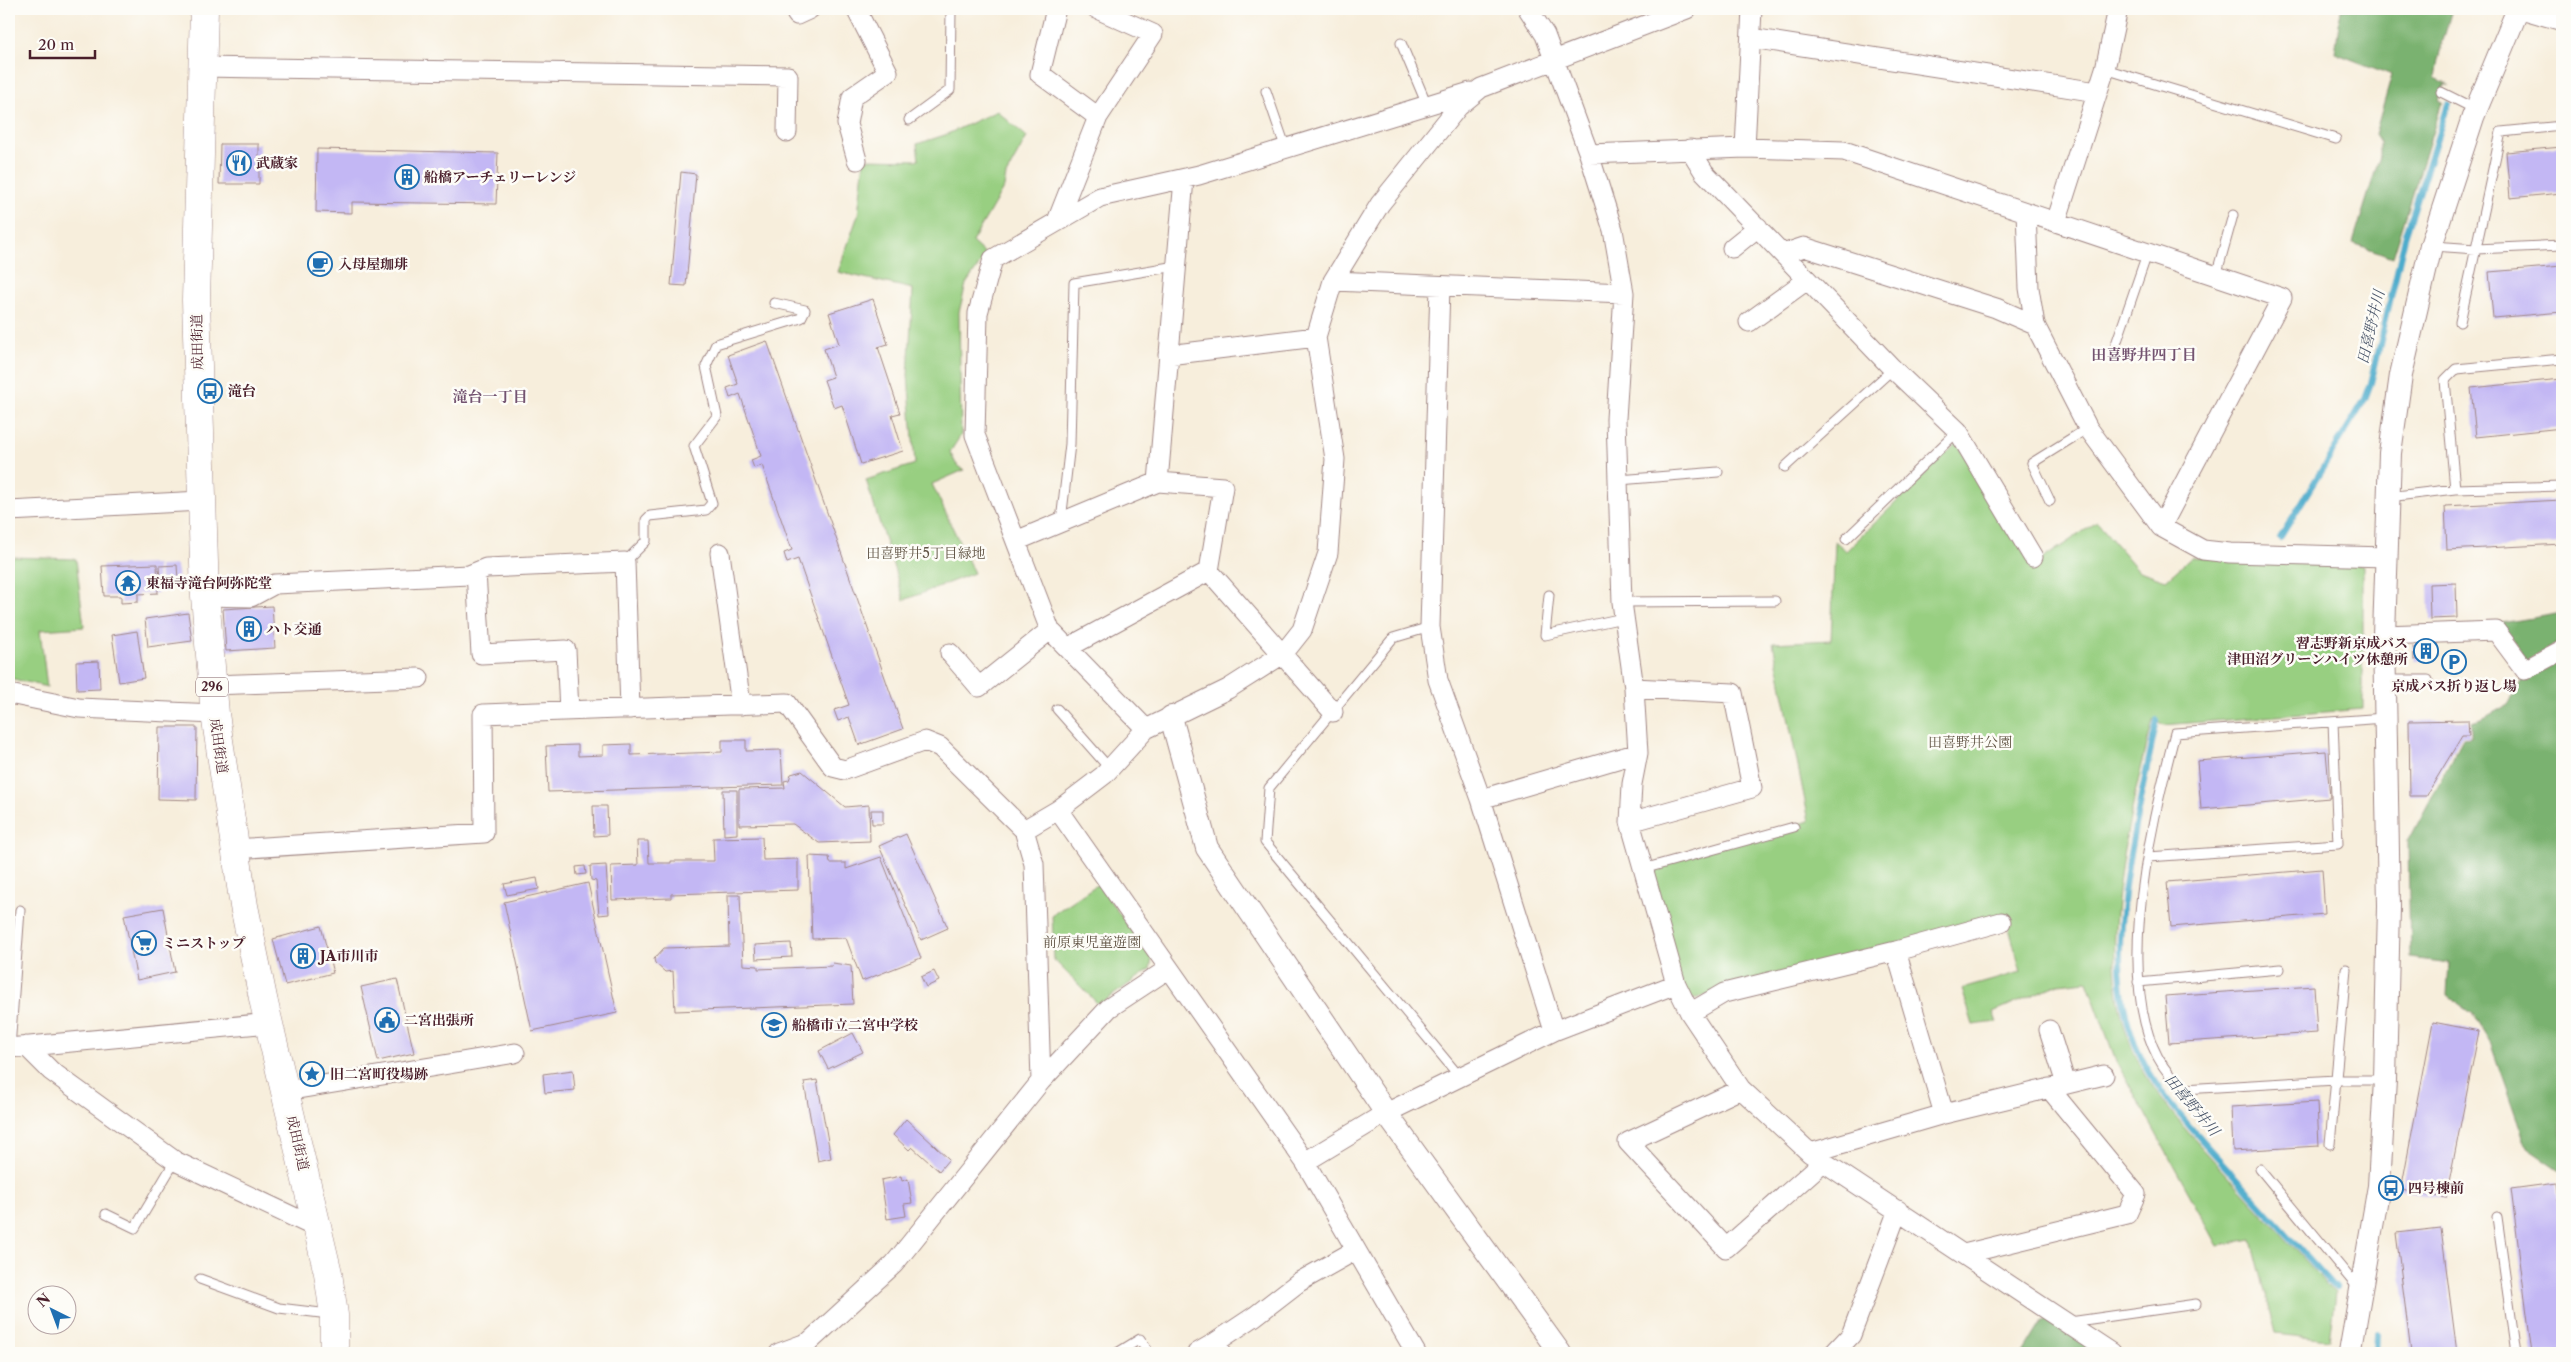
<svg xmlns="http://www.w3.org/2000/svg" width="2571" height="1362" font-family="'Libre Caslon Text','Noto Serif JP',serif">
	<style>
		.green { fill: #98cf81; stroke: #717756 }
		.forest { fill: #7ab26f; stroke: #62684d }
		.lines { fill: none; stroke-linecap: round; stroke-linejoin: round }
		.stream { stroke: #4daccc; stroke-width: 6 }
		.building { fill: #c3b7f4 }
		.service-casing { stroke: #a08684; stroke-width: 11 }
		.minor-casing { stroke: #a08684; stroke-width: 21 }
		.tertiary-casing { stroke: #a08684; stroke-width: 24 }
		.trunk-casing { stroke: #a08684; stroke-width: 29 }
		.service { stroke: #fff; stroke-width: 9 }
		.minor { stroke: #fff; stroke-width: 19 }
		.tertiary { stroke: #fff; stroke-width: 22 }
		.trunk { stroke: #fff; stroke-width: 28 }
		.labels { text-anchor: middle; stroke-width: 5; stroke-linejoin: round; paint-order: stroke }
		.shield { fill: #fdfcf7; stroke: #806168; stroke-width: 1 }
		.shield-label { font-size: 12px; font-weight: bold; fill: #4a1f2b }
		.poi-label { font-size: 14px; font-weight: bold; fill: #4a1f2b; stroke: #fdfcf7; text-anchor: start }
		.street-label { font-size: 14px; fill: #4a1f2b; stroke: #fdfcf7 }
		.park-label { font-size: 14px; fill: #615445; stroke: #fdfcf7 }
		.water-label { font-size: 15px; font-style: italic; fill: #4b576b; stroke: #fdfcf7 }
		.neighbourhood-label { font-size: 15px; font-weight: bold; fill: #745471; stroke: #fdfcf7 }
	</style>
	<rect width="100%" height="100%" fill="#fdfcf7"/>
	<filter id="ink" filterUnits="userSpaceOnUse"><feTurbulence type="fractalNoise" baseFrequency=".02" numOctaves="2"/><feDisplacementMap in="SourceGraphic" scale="10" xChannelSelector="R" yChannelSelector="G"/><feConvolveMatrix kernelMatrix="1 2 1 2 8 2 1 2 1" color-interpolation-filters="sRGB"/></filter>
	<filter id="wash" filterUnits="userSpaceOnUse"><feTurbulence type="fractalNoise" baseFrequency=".0096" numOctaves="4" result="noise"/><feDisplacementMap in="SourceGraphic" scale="20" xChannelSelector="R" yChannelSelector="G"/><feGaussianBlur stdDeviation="1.12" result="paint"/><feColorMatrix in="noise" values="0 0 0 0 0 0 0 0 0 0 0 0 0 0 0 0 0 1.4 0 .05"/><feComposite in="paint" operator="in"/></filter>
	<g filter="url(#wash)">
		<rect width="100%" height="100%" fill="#f7eedc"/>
		<path class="green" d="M997,111L1027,137L1006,175L1004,187L972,242L986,255L966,284L959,312L961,435L950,452L956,464L964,470L932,484L974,573L904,600L866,480L915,464L908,375L913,289L838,272L858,215L864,159L919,160L917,144L945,135Z
			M1957,443L2032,566L2097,522L2139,571L2166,580L2192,557L2363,565V709L2164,725L2157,720H2153C2129,818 2090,962 2136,1057C2158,1102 2194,1139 2228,1176C2264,1215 2300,1254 2335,1293L2329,1340L2276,1334L2252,1240L2218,1246L2116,1061L2087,981L2058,984L1993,1012L1997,1022L1973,1025L1962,989L2021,972L2006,917L1685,1001L1643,869L1809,821L1773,643L1831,640L1835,541L1846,551Z
			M9,557L76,559L84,627L40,630L47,687L9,678Z
			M1098,884L1152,959L1150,969L1099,1005L1054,960L1052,915Z"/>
		<path class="forest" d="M2341,9H2452L2438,59L2435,79L2449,85H2444L2438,100L2442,102L2393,257L2353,243L2380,156V142L2375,134L2392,75L2335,53Z
			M2562,613V641L2527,661L2502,623Z
			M2562,659V1172L2527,1148L2490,1042L2473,1014L2447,995L2449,963L2410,958L2408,842L2463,738L2471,737V722L2482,719L2509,704L2522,681Z
			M2050,1319L2098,1353H2023L2042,1322Z"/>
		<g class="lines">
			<path class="stream" d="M2280,538L2365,399L2371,383L2405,237L2448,104
				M2157,720C2140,806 2106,929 2126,1015C2141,1081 2193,1130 2237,1179C2270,1215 2303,1252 2336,1288
				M2376,1353L2377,1334"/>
		</g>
		<g id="blocks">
			<path class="building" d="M220,144H259V184H219Z
				M2562,147V193L2510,198L2506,152Z
				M317,149L498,153L496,204L352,202V213L316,212Z
				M681,172L696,174L686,286L671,285Z
				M2562,266V312L2493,318L2489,272Z
				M873,299L888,344L878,347L900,413L892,415L903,451L861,464L842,405L834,408L824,380L833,377L824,349L839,344L829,313Z
				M767,341L903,729L859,745L849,717L838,721L834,710L849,705L798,559L787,563L784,553L792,550L762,465L754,468L751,460L761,456L740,394L730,398L727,388L738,384L728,355Z
				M2562,379V428L2476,437L2471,388Z
				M2562,500V544L2447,550L2445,506Z
				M157,564L158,593L138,594V602L121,603V596H104L102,566Z
				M177,565L178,580L160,581L159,566Z
				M2456,583L2457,618L2430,619L2429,584Z
				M272,606L275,648L226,651L223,609Z
				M188,613L192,641L148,647L145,619Z
				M137,631L144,678L119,682L112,635Z
				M2437,642L2439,657L2414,660L2413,645Z
				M99,661L100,689L77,690L76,662Z
				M2468,720L2469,736H2462L2426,796H2410L2409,721Z
				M159,727H197L196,800L158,799Z
				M722,740H746V751L781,750L783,785L548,792L546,746L578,745V756L603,755V745L631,744V755L722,752Z
				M2326,751L2330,798L2201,809L2197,761Z
				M802,771L845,807L869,805L870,841L819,843L793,824L739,825V789L785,788L784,781L789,780L791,774Z
				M723,790H737V834L724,835Z
				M593,806H607L608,835L594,836Z
				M871,810H883V824H872Z
				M906,834L948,928L921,940L879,846Z
				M762,837L763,860L798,859V890L671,894V898L612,900L611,866L638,865L637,841H648L649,863H671V861H714L713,838Z
				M809,856L829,857L830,863H846V869L881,857L921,958L862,981L846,938L812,939Z
				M606,865L609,914L599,915L596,881L591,880L590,866Z
				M585,866L586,874L577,875L576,867Z
				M2322,869L2325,914L2171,927L2167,882Z
				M537,878L539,889L507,895L504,884Z
				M588,883L617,1013L532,1031L504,902Z
				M728,895H740L743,965L758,966V969L832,966L833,963L851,966L853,1004L675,1011L673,971L665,972L655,963L654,959L664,948L729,946Z
				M163,908L175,972L137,980L124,915Z
				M321,926L333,973L285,985L273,939Z
				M791,943L792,957L756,959L755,945Z
				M934,971L939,981L926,987L921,977Z
				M397,979L414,1053L378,1061L361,987Z
				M2314,986L2317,1033L2169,1043L2165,996Z
				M2433,1022L2479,1031L2446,1198L2401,1190Z
				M853,1033L863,1052L828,1069L819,1051Z
				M573,1070L575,1090L545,1093L543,1074Z
				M817,1080L831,1158L818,1161L804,1082Z
				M2317,1102L2319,1146L2233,1151L2231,1107Z
				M906,1119L949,1159L939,1171L912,1147L909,1150L893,1135Z
				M901,1176L902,1181L908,1179L912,1203L904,1204L906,1216L887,1219L881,1180Z
				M2556,1183L2562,1229V1353H2532L2511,1189Z
				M2441,1228L2457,1353H2411L2396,1233Z"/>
		</g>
	</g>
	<g filter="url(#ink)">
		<use href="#blocks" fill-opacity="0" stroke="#a08684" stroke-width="1"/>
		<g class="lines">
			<defs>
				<path id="service" d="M1226,9H1227
					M1401,43L1427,105
					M2105,69L2336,139
					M1266,91L1286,149
					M2441,92L2475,109
					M909,120L950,90L951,9
					M2433,246L2476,249L2562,245
					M2216,276L2233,215
					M2460,322L2501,132L2562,126
					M2116,344L2147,254
					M1785,467L1893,369
					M1619,480L1718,472
					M2455,489L2445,380L2456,369L2562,359
					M2388,497L2455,489L2562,486
					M2050,501L2032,463L2088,428
					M1061,521L1070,444L1074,283L1176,266
					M1846,539L1958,431
					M625,562L646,541V520L650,516L706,510L712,503L694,446L717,416L706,366L716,344L801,318L805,310L774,303
					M1549,595L1545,635L1623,618
					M1622,602L1775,601
					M1430,627L1393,638L1269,788L1265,842L1459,1076
					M2386,680H2428
					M1057,709L1110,769
					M2148,857L2338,844L2333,722
					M1643,869L1794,827
					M2138,982L2280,969
					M10,1048L20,910
					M2385,1080H2336L2184,1089C2100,1023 2152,821 2175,733L2385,718
					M2330,1144L2346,969
					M2260,1169L2358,1288
					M106,1214L135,1228L175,1161
					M2497,1217L2516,1353
					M200,1279L279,1308L329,1314
					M2070,1322L2196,1304
					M1117,1353L1140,1339L1149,1353"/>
				<path id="minor" d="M794,9L797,15L810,9
					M856,9L888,72L852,97L847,124L857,160
					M1056,9L1040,74L1098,117
					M1528,9L1545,35L1589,154L1613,230L1624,293L1616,419L1622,602L1634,688L1638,753L1632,784L1630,822L1676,984L1690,1013L1741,1089L1810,1153L2112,1353
					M2521,9L2562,21
					M1751,38L2097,92
					M201,67L788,76L787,132
					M1745,148L1752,9
					M1690,149L1704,172L1893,369L1958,431L2033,557
					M1589,154L1745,148L1844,151L2282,298L2161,527
					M2026,212L2029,288L2035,325L2088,428L2161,527L2203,550L2230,553L2387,557
					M1057,221L1098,117L1153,34L1097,9
					M2056,222L2105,69L2118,9
					M1732,248L1758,227
					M1783,254L1804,247L1996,308L2035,325
					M1333,281L1624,293
					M1440,286L1430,627L1438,680L1481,799L1554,1031
					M1749,322L1807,280
					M1168,355L1316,337
					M1158,482L1184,179
					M9,511L201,501
					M1016,541L1158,482L1223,487L1209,571L1069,647
					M720,553L741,705
					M1209,571L1333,712
					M476,572L481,654L566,650L569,711
					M205,596L251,597L275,584L469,575L486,568L625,562L630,709
					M2384,635L2496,631L2525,670L2562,650
					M950,653L979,687L1050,630
					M212,685L419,678
					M9,694L79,708L215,714
					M1146,729L1050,630L975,435L978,313L993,259L1100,197L1199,175L1470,92
					M1481,799L1638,753
					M1058,810L1305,1162L1416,1353
					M1630,822L1752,788L1733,693L1634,688
					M1024,830L1058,810L1104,775L1146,729L1228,689L1283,654L1302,630L1328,553L1335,459L1316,337L1333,281L1380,204L1458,107L1481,88L1687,9
					M234,849L484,833L483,714L787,703L833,767L845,770L925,741L940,747L1024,830L1034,864L1041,1081L894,1264L809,1342L779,1353
					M1896,951L1944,1114
					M1690,1013L1724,993L1896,951L2001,922
					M2049,1030L2066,1084
					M26,1046L51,1071L175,1161L317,1228
					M9,1048L269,1023
					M1041,1081L1109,1008L1168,969
					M1741,1089L1628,1142L1726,1248L1822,1163
					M286,1091L515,1053
					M1810,1153L1944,1114L2104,1075
					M1305,1162L1386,1113L1554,1031L1676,984
					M1964,1254L2127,1214L2136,1194L2049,1088
					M1216,1342L1255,1316L1299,1282L1356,1250
					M1197,1353L1216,1342L1222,1353
					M1834,1353L1851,1335L1898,1210"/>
				<path id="tertiary" d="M1171,717L1207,848L1386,1113L1560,1353
					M2350,1353L2379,1186L2385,1080L2389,906L2384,635L2390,453L2401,375L2431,246L2473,117L2518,9"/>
				<path id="trunk" d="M204,9L196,300L205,596L215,714L244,906L264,1003L328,1273L334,1315V1353"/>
			</defs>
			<use href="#service" class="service-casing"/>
			<use href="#minor" class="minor-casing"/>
			<use href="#tertiary" class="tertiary-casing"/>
			<use href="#trunk" class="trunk-casing"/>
			<use href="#service" class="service"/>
			<use href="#minor" class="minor"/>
			<use href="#tertiary" class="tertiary"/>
			<use href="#trunk" class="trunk"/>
		</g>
	</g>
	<defs>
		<symbol id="restaurant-ring" viewBox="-11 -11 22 22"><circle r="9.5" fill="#fdfcf7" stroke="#1f6fb2" stroke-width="1.5"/><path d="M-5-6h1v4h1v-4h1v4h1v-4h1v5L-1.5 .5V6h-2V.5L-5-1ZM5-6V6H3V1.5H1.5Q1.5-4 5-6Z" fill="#1f6fb2"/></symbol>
		<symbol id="building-ring" viewBox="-11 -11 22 22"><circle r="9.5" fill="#fdfcf7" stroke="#1f6fb2" stroke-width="1.5"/><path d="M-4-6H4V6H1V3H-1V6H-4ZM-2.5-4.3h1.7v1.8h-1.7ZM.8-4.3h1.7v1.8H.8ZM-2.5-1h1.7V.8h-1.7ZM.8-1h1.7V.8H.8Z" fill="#1f6fb2"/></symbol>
		<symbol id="cafe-ring" viewBox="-11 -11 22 22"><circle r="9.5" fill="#fdfcf7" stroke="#1f6fb2" stroke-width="1.5"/><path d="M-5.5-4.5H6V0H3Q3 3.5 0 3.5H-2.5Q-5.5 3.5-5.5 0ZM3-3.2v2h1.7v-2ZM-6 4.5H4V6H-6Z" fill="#1f6fb2"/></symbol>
		<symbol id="bus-ring" viewBox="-11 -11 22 22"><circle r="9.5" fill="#fdfcf7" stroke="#1f6fb2" stroke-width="1.5"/><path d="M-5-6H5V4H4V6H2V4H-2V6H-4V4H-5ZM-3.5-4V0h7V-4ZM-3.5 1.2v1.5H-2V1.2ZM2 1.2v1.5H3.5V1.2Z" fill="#1f6fb2"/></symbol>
		<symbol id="temple-ring" viewBox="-11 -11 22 22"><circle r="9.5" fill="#fdfcf7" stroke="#1f6fb2" stroke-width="1.5"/><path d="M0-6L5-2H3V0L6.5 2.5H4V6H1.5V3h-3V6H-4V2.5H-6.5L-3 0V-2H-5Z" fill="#1f6fb2"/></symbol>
		<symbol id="parking-ring" viewBox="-11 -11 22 22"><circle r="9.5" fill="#fdfcf7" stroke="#1f6fb2" stroke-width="1.5"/><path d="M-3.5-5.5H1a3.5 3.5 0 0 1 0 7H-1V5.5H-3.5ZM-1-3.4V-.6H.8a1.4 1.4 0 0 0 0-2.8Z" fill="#1f6fb2"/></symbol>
		<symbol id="supermarket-ring" viewBox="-11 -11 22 22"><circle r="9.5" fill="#fdfcf7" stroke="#1f6fb2" stroke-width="1.5"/><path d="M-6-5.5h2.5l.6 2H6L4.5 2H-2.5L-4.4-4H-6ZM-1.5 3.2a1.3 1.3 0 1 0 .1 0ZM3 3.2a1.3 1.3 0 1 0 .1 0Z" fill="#1f6fb2"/></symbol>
		<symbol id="civic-ring" viewBox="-11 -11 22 22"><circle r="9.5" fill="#fdfcf7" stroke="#1f6fb2" stroke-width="1.5"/><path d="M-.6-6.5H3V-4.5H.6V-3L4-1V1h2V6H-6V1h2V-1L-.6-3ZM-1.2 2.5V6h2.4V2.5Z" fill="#1f6fb2"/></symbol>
		<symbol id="school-ring" viewBox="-11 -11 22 22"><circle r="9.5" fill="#fdfcf7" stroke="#1f6fb2" stroke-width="1.5"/><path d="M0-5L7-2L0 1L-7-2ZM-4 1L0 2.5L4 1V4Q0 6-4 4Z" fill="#1f6fb2"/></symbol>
		<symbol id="sight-ring" viewBox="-11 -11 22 22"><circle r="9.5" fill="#fdfcf7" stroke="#1f6fb2" stroke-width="1.5"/><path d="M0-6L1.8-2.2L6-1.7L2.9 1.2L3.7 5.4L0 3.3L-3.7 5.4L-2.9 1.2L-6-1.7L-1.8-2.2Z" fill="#1f6fb2"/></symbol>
	</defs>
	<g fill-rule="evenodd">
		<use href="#restaurant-ring" x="225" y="149" width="28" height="28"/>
		<use href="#building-ring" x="393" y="163" width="28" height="28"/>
		<use href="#cafe-ring" x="306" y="250" width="28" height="28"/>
		<use href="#bus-ring" x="196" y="377" width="28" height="28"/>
		<use href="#temple-ring" x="114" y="569" width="28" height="28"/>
		<use href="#building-ring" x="235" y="615" width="28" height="28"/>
		<use href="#building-ring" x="2412" y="637" width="28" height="28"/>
		<use href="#parking-ring" x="2440" y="648" width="28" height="28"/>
		<use href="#supermarket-ring" x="130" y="929" width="28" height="28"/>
		<use href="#building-ring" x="289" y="942" width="28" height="28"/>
		<use href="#civic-ring" x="373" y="1006" width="28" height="28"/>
		<use href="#school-ring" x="760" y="1011" width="28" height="28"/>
		<use href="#sight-ring" x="298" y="1060" width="28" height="28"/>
		<use href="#bus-ring" x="2377" y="1174" width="28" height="28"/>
	</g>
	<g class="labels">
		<rect class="shield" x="196" y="677.5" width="32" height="19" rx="4"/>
		<g class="shield-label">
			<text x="212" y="691">296</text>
		</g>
		<g class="poi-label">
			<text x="256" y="168">武蔵家</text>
			<text x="424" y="182">船橋アーチェリーレンジ</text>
			<text x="338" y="269">入母屋珈琲</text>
			<text x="228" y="396">滝台</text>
			<text x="146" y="588">東福寺滝台阿弥陀堂</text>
			<text x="266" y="634">ハト交通</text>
			<text x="2408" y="648" text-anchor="end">習志野新京成バス<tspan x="2408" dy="16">津田沼グリーンハイツ休憩所</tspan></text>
			<text x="2454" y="691" text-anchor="middle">京成バス折り返し場</text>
			<text x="162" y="948">ミニストップ</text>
			<text x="320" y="961">JA市川市</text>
			<text x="404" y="1025">二宮出張所</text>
			<text x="792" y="1030">船橋市立二宮中学校</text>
			<text x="330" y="1079">旧二宮町役場跡</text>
			<text x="2408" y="1193">四号棟前</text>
		</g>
		<g class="street-label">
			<text transform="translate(197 342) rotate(-91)" y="5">成田街道</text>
			<text transform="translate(219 746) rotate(82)" y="5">成田街道</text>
			<text transform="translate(298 1143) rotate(77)" y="5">成田街道</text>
		</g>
		<g class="park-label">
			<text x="926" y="558">田喜野井5丁目緑地</text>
			<text x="1970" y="747">田喜野井公園</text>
			<text x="1092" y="947">前原東児童遊園</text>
		</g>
		<g class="water-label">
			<text transform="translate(2371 327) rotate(-77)" y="5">田喜野井川</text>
			<text transform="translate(2192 1105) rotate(50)" y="5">田喜野井川</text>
		</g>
		<g class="neighbourhood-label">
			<text x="2144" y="360">田喜野井四丁目</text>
			<text x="490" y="402">滝台一丁目</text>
		</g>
	</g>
	<rect width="2571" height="1362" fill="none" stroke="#fdfcf7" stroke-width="30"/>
	<g transform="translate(52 1310) rotate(318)"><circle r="24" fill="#fdfcf7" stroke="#b5a4a5"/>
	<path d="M0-4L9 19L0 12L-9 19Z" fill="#1f6fb2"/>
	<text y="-8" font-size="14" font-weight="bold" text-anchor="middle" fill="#4a1f2b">N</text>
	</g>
	<path d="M30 50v8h65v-8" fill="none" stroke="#4a1f2b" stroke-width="2.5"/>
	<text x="38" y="50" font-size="15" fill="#4a1f2b" stroke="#fdfcf7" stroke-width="4" paint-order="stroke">20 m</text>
</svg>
